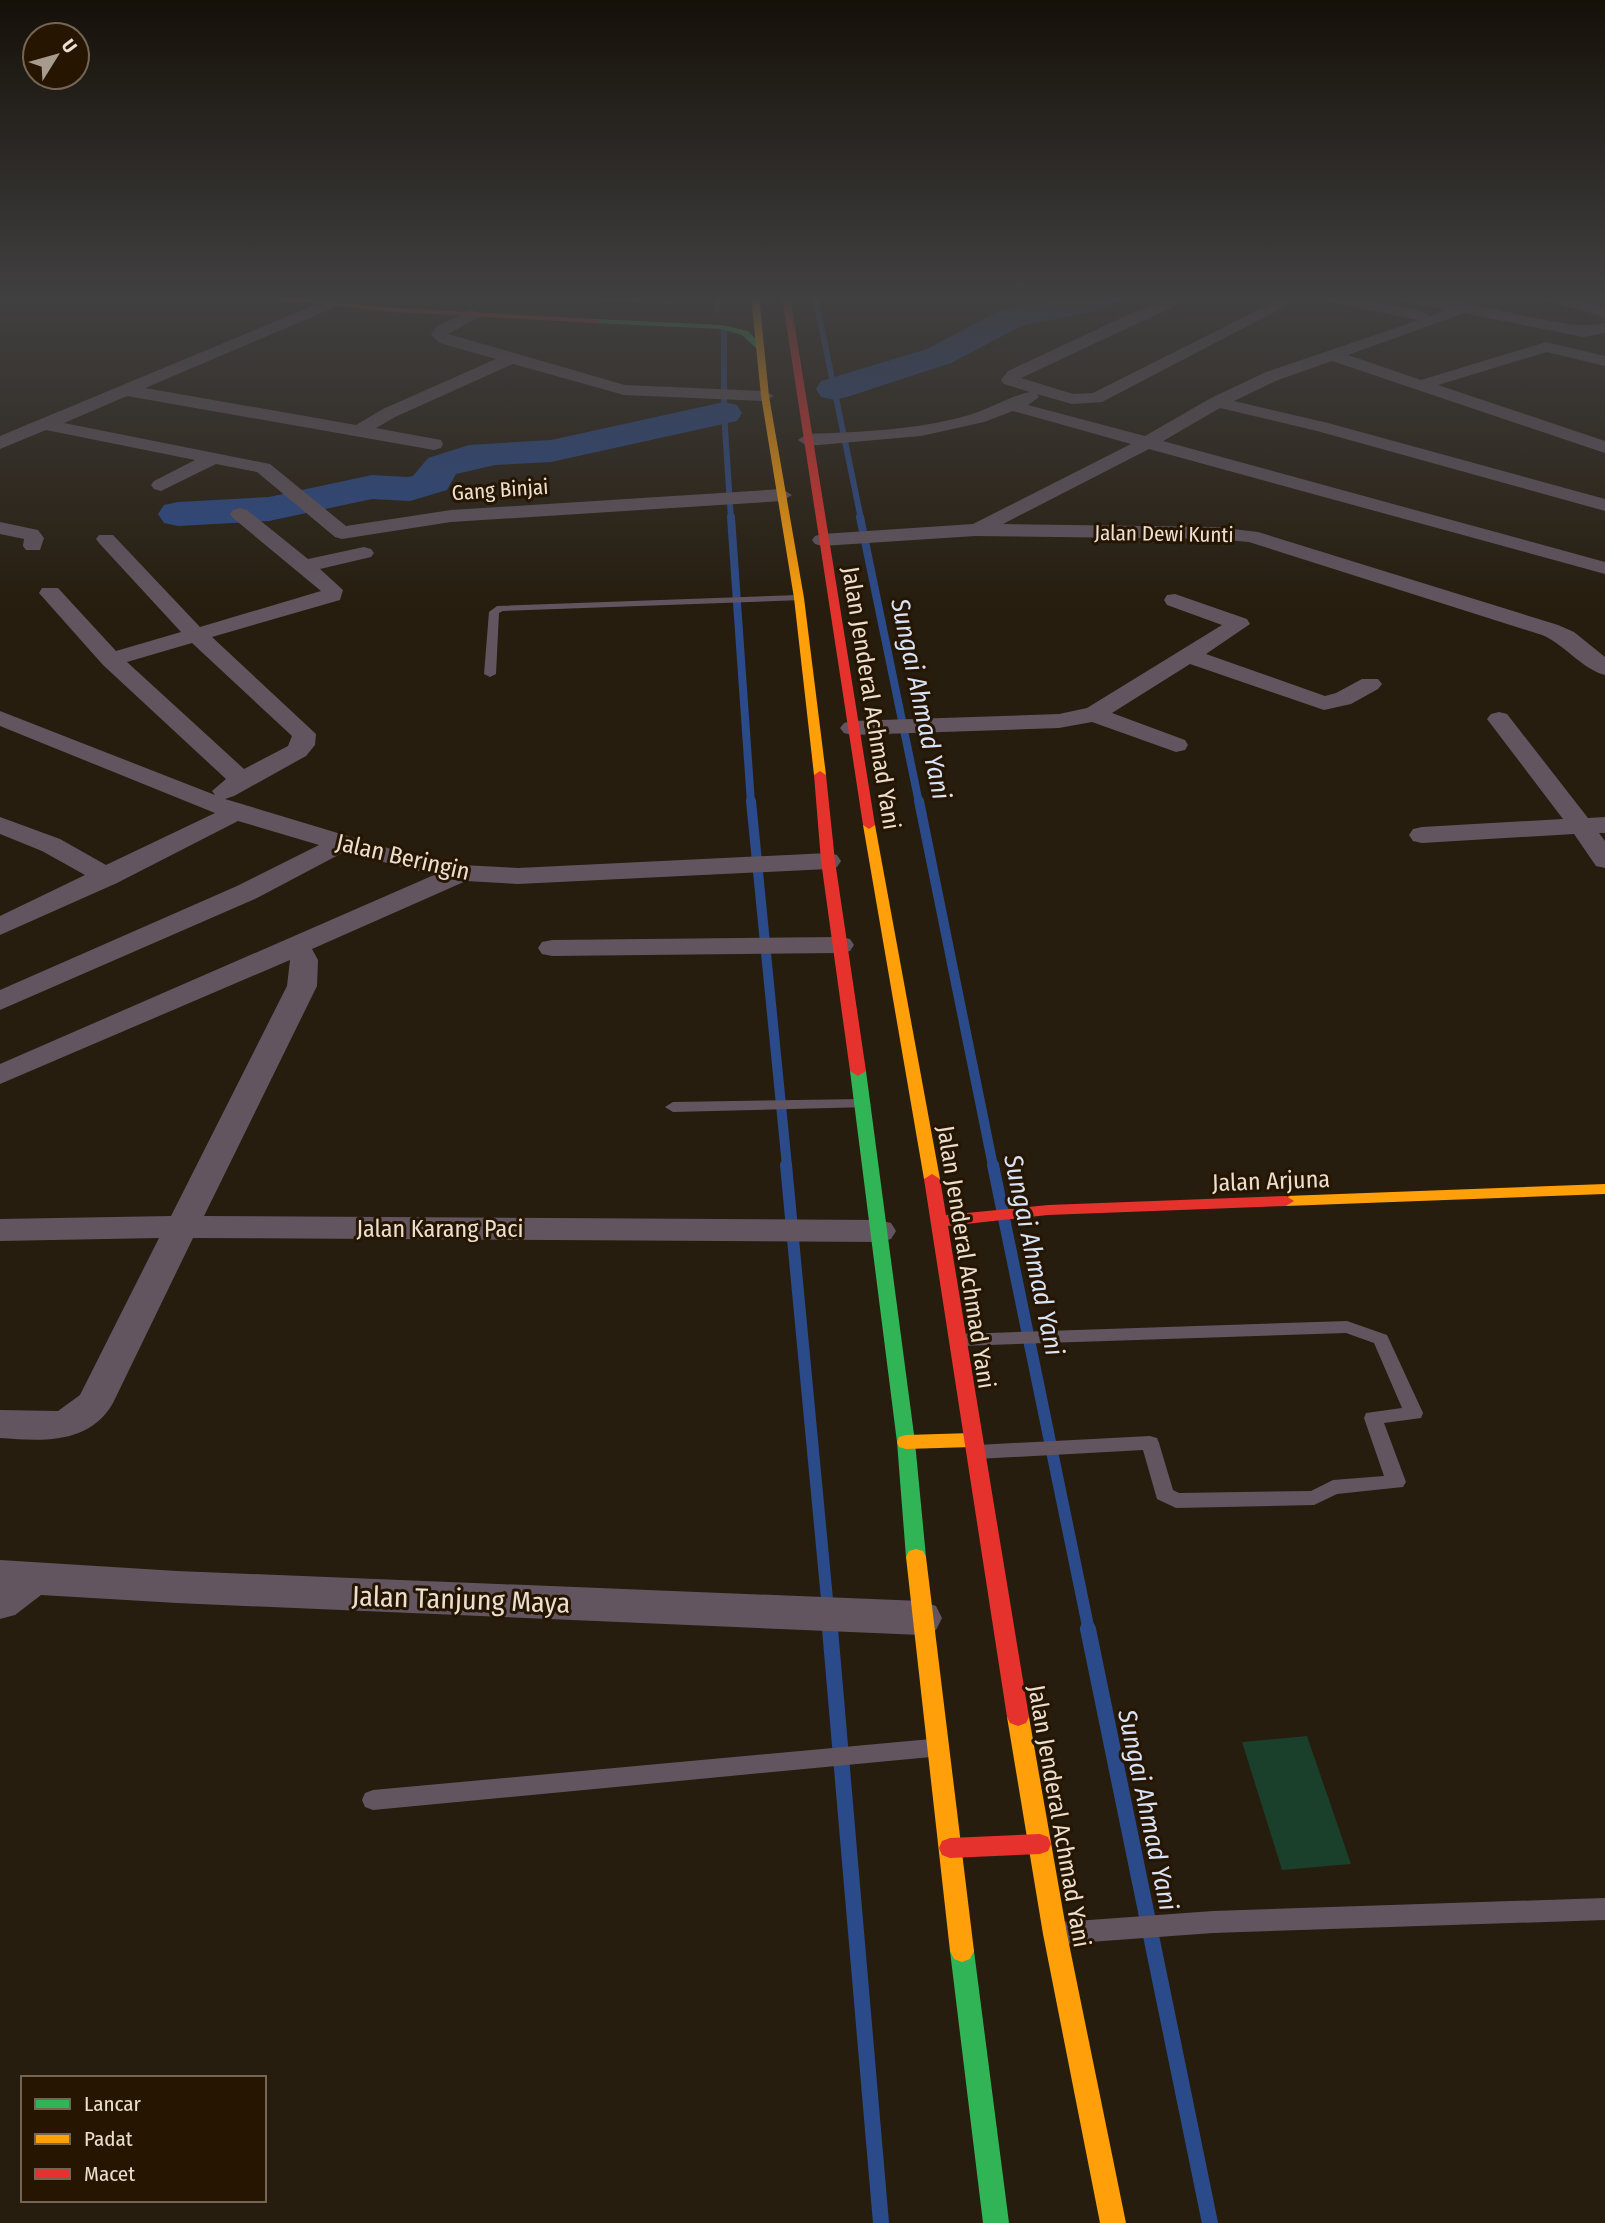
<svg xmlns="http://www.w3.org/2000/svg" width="1605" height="2223" font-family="'Fira Sans Condensed',sans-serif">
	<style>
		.green { fill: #1a3f2a }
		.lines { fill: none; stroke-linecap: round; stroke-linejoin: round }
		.stream-far4 { stroke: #2b4a8a; stroke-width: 6 }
		.stream-far3 { stroke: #2b4a8a; stroke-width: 8 }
		.stream-far2 { stroke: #2b4a8a; stroke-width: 10 }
		.stream-far1 { stroke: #2b4a8a; stroke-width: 12 }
		.stream { stroke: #2b4a8a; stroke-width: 16 }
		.river { fill: #2b4a8a; fill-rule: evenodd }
		.lane { fill: #625560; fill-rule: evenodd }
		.street { fill: #625560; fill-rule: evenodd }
		.fast { fill: #30b455; fill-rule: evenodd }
		.slow { fill: #ff9f0a; fill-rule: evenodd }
		.jam { fill: #e5322d; fill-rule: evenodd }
		.labels { text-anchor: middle; stroke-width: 6; stroke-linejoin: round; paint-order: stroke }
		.far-street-label { font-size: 21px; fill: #ebdfd0; stroke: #261500 }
		.street-label { font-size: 24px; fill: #ebdfd0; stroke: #261500 }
		.water-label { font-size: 26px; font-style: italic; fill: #d8e3f8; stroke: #261500 }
		.near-street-label { font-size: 28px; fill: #ebdfd0; stroke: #261500 }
	</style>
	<rect width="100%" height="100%" fill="#261d0e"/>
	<path class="green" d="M1307,1736L1351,1864L1282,1870L1242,1742Z"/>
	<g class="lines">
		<path class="stream-far4" d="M716,296L718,310
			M815,296L861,519
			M724,330V413L731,519"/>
		<path class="stream-far3" d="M731,517L751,803
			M860,517L919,803"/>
		<path class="stream-far2" d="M751,801L787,1166
			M919,801L993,1166"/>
		<path class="stream-far1" d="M786,1165L830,1631
			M993,1165L1089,1631"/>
		<path class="stream" d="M830,1629L881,2223
			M1088,1629L1210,2223"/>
		<path class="river" d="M1076,296H1123L1118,303L1091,312L1021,326L951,363L847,397L834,400L821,397L816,389L821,381L927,349L999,311Z
			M724,402L737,405L742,413L737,421L551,462L495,465L456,474L447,490L410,501L372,499L269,521L178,526L164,523L158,514L164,505L178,502L269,497L372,475L408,477L413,476L428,458L469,445L551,440Z"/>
		<path class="lane" d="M534,296L673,300L681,298L680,296H688L691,299L673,304L538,298Z
			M799,595L804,598L803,600L503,611L499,613L496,674L490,677L484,674L489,612L497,606Z
			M863,1099L871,1104L869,1107L673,1112L665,1107L673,1102Z
			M1347,1321L1387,1335L1423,1413L1421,1418L1384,1423L1406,1482L1403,1487L1337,1494L1314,1505L1176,1508L1157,1499L1143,1450L977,1459L970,1457L967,1452L970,1447L977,1445L1150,1436L1157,1438L1159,1443L1173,1490L1179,1493L1311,1491L1333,1480L1384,1476L1364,1418L1366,1413L1402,1408L1374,1343L1346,1333L960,1346L954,1344L951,1340L954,1336L960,1334Z
			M931,1739L939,1741L942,1748L939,1755L931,1757L373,1810L365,1807L362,1800L365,1793L373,1790Z
			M1605,1898V1920L1213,1933L1062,1944L1054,1941L1050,1933L1054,1925L1062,1922L1213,1911Z"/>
		<path class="street" d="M1175,296H1196L1021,378L1073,394L1093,393L1286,296H1305L1102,402L1072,404L1037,394L1039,397L1028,405L1145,436L1211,398L1266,372L1419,320L1324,301L1316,296H1345L1422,311L1430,317L1445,310L1393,299L1391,296C1440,293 1488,309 1535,318C1561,323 1579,328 1605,323V333L1583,337L1464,313L1348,355L1421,380L1546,342L1605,356V366L1547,352L1438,385L1605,441V453L1332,361L1278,380L1234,401L1328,423L1605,499V511L1317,431L1220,408L1163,441L1605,562V574L1149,449L1003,524L1216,527L1258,532L1558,625L1574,632L1605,657V675C1582,669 1564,644 1542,635L1249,542L1216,539L975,536L822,546L815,544L812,540L815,536L822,534L973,524L1131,444L1013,411L984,422L921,436L807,446L798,440L807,434C861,432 917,430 969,415C990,409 1010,396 1030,392L1004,384L1001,380L1008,371L1134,312Z
			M1537,296H1562L1605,307V317L1539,299Z
			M327,300L335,305L333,308L145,388L356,425L383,409L496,359L440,343L431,335L437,326L471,310L477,312L479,315L477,318L448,334L625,385L765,391L774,396L765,401L624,395L513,364L395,417L376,428L441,440L443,444L441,448L434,450L127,396L64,423L270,464L346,526L451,510L782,489L792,495L782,501L451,522L342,539L335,537L257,472L216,464L161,491L154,489L151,485L154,481L195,460L46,430L0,449V436Z
			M240,508L247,510L308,559L364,547L371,549L374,553L371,557L320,569L343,590L340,600L212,637L316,734L315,745L306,756L234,796L225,799L404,853L462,865L518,868L828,853L837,855L841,861L837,867L828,869L518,884L466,881L312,949L318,960L317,986L204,1216L879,1220L891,1223L896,1231L891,1239L879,1242L193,1238L113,1403C89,1445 42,1441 0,1438V1410L58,1411L80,1395L159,1238L0,1241V1219L171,1216L287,986L290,960L0,1084V1064L434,875L344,852L257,898L0,1010V990L237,886L319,845L238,821L117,883L0,935V916L85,875L42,851L0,834V817L60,839L106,865L215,813L0,726V711L215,795L212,791L226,779L103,665L39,593L42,588H58L116,651L181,632L99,543L96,539L99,535H113L200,627L321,591L233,518L230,514L233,510ZM192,643L292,736L288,746L244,769L127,662Z
			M0,522L38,530L44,538L40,550H26L23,546L24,539L0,534Z
			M1175,594L1247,619L1250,624L1206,654L1325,696L1336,693L1362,679H1378L1382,684L1378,689L1351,704L1324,710L1190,664L1112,713L1185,740L1188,745L1185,750L1176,752L1092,722L1059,728L852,735L844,733L840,728L844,723L852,721L1059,714L1087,708L1222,625L1167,605L1164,600L1167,595Z
			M1499,712L1507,714L1588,818L1605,817V833H1599L1605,841V868L1596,866L1574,834L1422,843L1413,841L1409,835L1413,829L1422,827L1563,819L1487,719L1491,714Z
			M840,937L850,939L854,945L850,951L840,953L552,956L542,954L538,948L542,942L552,940Z
			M0,1560L177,1571L921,1601L936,1606L942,1618L936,1630L921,1635L177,1603L41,1595L15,1615L0,1619Z"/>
		<path class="fast" d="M596,319L722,325L748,331L763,346L756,348L742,335L722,329L593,323Z
			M858,1066L866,1071L915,1442L926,1557L923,1563L916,1565L909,1563L906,1557L897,1442L850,1071Z
			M962,1940L970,1943L974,1951L1009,2223H983L950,1951L954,1943Z"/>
		<path class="slow" d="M751,296H759L769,396L804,598L826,775L820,779L814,775L794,598L761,396Z
			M869,821L875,825L940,1179L932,1184L924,1179L863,825Z
			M1605,1184V1194L1286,1206L1278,1201L1286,1196Z
			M972,1433L979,1435L981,1440L979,1445L972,1447L906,1449L899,1447L897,1442L899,1437L906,1435Z
			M916,1549L923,1551L926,1557L974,1951L970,1959L962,1962L954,1959L950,1951L906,1557L909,1551Z
			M1018,1708L1026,1711L1029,1717L1067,1934L1126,2223H1100L1043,1934L1007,1717L1010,1711Z"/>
		<path class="jam" d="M245,296H270L393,308L596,319L600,321L596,323L393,312Z
			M782,296H790L875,825L869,829L863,825Z
			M820,771L826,775L835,861L866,1071L858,1076L850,1071L821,861L814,775Z
			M932,1174L940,1179L946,1215L1048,1205L1286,1196L1294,1201L1286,1206L1048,1215L948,1226L1029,1717L1026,1723L1018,1726L1010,1723L1007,1717L924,1179Z
			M1040,1834L1048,1837L1051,1844L1048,1851L1040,1854L950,1858L942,1855L939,1848L942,1841L950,1838Z"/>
	</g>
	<linearGradient id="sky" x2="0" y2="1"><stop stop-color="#151008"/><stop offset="0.49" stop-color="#414041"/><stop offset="1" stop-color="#414041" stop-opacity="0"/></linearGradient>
	<rect width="1605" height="607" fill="url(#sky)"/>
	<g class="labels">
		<g class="far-street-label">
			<text transform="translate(500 490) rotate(-4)" y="7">Gang Binjai</text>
			<text transform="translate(1164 534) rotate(1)" y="7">Jalan Dewi Kunti</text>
		</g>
		<g class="street-label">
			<text transform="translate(871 698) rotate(81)" y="8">Jalan Jenderal Achmad Yani</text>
			<text transform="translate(403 857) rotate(13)" y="8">Jalan Beringin</text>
			<text transform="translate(1271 1181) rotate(-2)" y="8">Jalan Arjuna</text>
			<text x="440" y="1237">Jalan Karang Paci</text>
			<text transform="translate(966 1257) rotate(81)" y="8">Jalan Jenderal Achmad Yani</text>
			<text transform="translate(1059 1816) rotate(80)" y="8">Jalan Jenderal Achmad Yani</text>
		</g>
		<g class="water-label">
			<text transform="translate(921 699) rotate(78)" y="9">Sungai Ahmad Yani</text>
			<text transform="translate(1034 1255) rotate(78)" y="9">Sungai Ahmad Yani</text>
			<text transform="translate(1148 1810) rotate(78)" y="9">Sungai Ahmad Yani</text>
		</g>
		<g class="near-street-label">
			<text transform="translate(461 1599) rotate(2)" y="10">Jalan Tanjung Maya</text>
		</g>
	</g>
	<rect x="21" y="2076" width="245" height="126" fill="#261500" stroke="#756653" stroke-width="2"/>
	<rect x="35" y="2099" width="35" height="10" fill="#30b455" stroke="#756653" stroke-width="2"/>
	<text x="84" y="2111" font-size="21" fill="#ebdfd0">Lancar</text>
	<rect x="35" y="2134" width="35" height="10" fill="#ff9f0a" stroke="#756653" stroke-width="2"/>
	<text x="84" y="2146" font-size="21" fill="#ebdfd0">Padat</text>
	<rect x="35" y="2169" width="35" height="10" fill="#e5322d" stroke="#756653" stroke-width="2"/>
	<text x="84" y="2181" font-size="21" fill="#ebdfd0">Macet</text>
	<g transform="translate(56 56) rotate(53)"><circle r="33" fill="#261500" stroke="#756653" stroke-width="2"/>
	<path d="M0-5L12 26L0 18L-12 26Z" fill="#a69b8c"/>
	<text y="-10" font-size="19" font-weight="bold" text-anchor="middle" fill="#ebdfd0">U</text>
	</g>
</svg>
